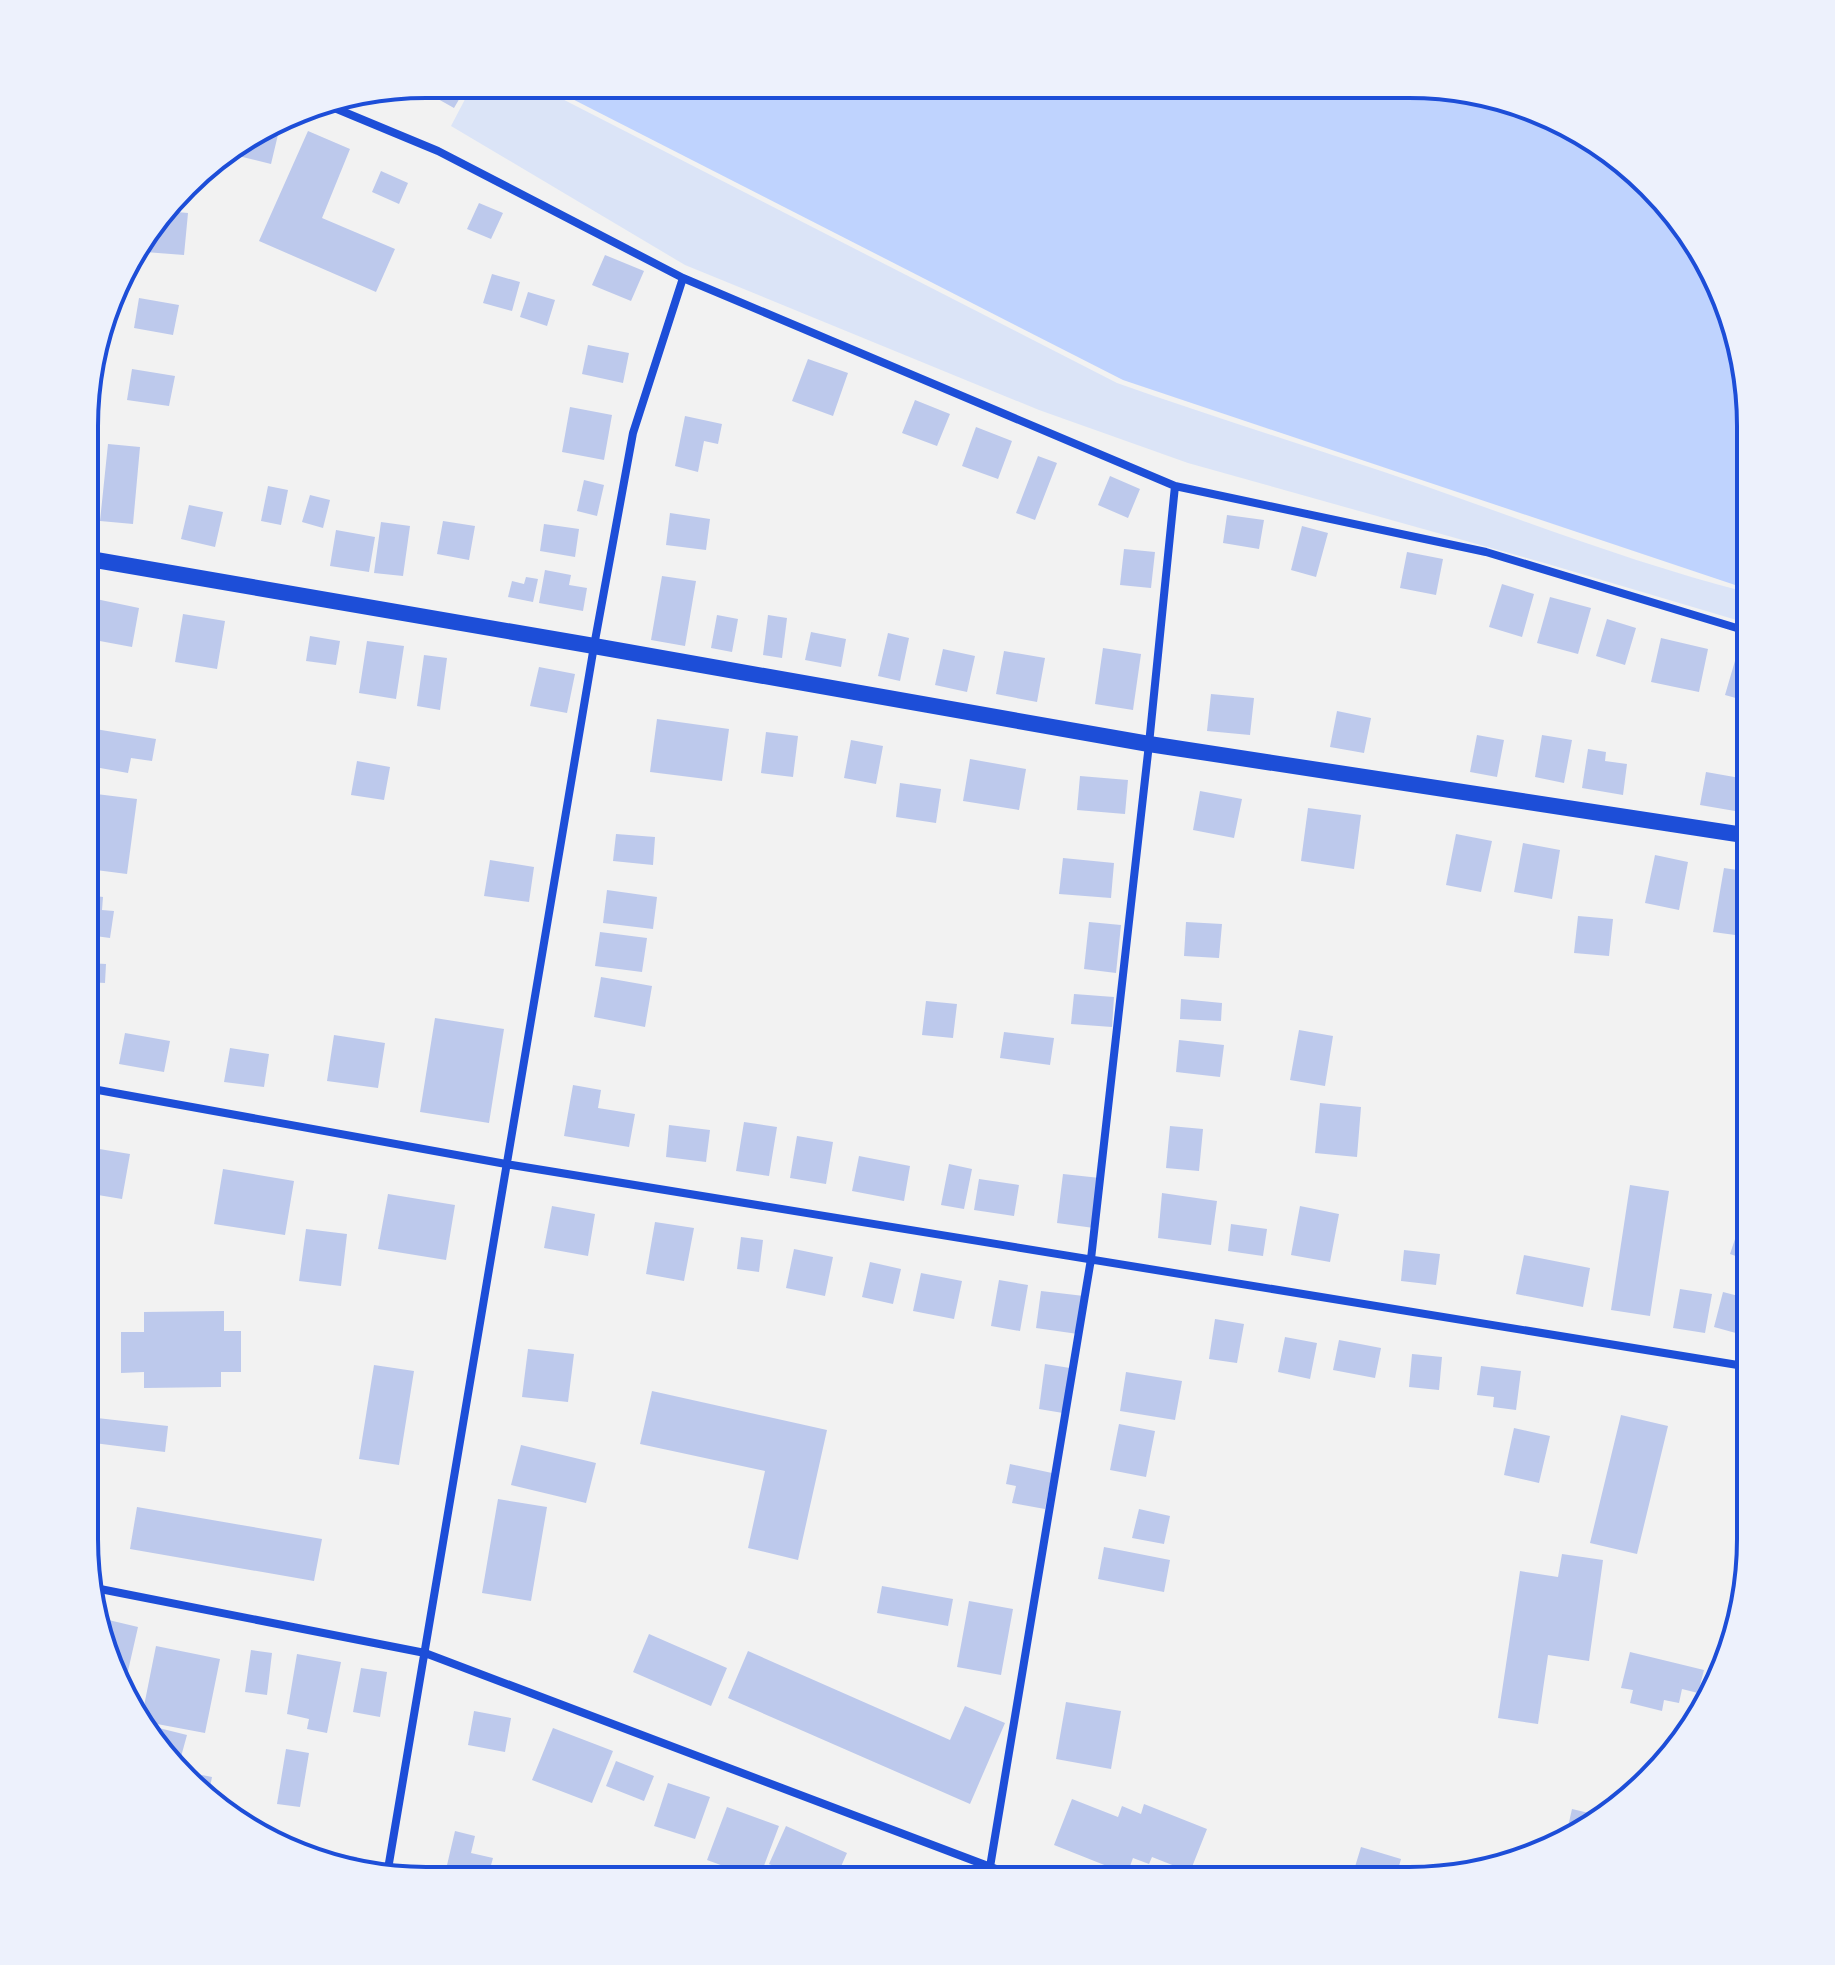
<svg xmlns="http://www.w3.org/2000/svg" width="1835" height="1965" font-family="Rubik,sans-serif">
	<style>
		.green { fill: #dbe4f7 }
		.water { fill: #bfd3fe }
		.building { fill: #bdc9ec }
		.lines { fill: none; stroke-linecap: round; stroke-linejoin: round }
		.minor { stroke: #1d4ed8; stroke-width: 8 }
		.secondary { stroke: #1d4ed8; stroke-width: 16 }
		.rim { fill: none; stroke: #1d4ed8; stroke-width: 4 }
	</style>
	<rect width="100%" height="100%" fill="#f2f2f2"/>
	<path class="green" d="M473,84H533L1117,383C1218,419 1321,450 1422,485C1531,523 1639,565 1750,593V624L1548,564L1188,463L1039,410L685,265L451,126Z"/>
	<path class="water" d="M543,84L1453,87L1580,130L1693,236L1733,316L1750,404V590L1123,380Z"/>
	<path class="building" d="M434,84H468L454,108L429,94Z
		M281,122L271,164L234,155L235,149Z
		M308,131L350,149L322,218L395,249L376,292L259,241Z
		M381,171L408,183L399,204L372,192Z
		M479,203L503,213L491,239L467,229Z
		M166,211L188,213L184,255L145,252L146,235Z
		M605,255L644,271L631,301L592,285Z
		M492,274L520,282L512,311L483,303Z
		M528,292L555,300L547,326L520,317Z
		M139,298L179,305L173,335L134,328Z
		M588,345L629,353L623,383L582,374Z
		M808,359L848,373L833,416L792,401Z
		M132,369L175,376L169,406L127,400Z
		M915,400L950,414L937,446L902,433Z
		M570,407L612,415L604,460L562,452Z
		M685,416L722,424L718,444L704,441L698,472L675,466Z
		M976,427L1012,441L998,479L962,466Z
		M108,444L140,447L133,524L100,521Z
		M1038,456L1057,463L1035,520L1016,513Z
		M1110,476L1140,489L1128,518L1098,505Z
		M584,480L604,485L597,516L577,511Z
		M268,486L288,490L281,525L261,521Z
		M310,495L330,500L323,528L302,522Z
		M189,505L223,512L215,547L181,539Z
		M670,513L710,519L706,550L666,545Z
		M1227,515L1264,520L1259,549L1223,543Z
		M443,521L475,526L469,560L437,554Z
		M381,522L410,526L403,576L374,573Z
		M544,524L579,529L575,557L540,551Z
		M1302,526L1328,533L1316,577L1291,570Z
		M336,530L375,537L369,572L330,566Z
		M1124,549L1155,552L1151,588L1120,585Z
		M1407,552L1443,559L1436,595L1400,588Z
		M545,570L571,575L569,585L587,588L583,611L539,603Z
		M662,576L696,581L685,646L651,640Z
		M526,577L538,579L533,602L508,597L512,581L524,584Z
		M1502,584L1534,594L1522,637L1489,627Z
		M1550,597L1591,608L1578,654L1537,643Z
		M96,599L139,608L132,647L89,639Z
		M183,614L225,621L217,669L175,662Z
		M717,615L738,619L732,652L711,648Z
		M768,615L787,618L782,658L763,655Z
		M1607,619L1636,628L1625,665L1596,656Z
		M811,632L846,639L841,667L805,660Z
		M888,633L909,638L900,681L878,676Z
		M310,636L340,641L336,665L306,661Z
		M1661,638L1708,649L1699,692L1651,682Z
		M367,641L404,646L396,699L359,693Z
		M1103,648L1141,654L1133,710L1095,704Z
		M943,649L975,656L967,692L935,685Z
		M1004,651L1045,658L1037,702L996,694Z
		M1737,654L1750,658V702L1725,695Z
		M424,655L447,658L440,710L417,706Z
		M539,667L575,674L567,713L530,706Z
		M1211,694L1254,698L1250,735L1207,731Z
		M1337,711L1371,718L1364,753L1330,747Z
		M657,719L729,729L722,781L650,772Z
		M89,728L156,739L152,761L131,758L128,773L89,766Z
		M766,732L798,736L793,777L761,773Z
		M1477,735L1504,740L1497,777L1470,772Z
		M1542,735L1572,740L1564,783L1535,777Z
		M851,740L883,746L876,784L844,778Z
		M1588,749L1606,752L1605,761L1627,764L1623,795L1582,788Z
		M970,759L1026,769L1019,810L963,801Z
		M357,761L390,767L384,800L351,795Z
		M1706,772L1740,778L1735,811L1700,805Z
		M1080,776L1128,780L1125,814L1077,810Z
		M900,783L941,789L936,823L896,817Z
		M1200,791L1242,799L1234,838L1193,830Z
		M88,793L137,799L127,874L88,869Z
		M1308,808L1361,815L1354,869L1301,861Z
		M616,834L655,837L653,865L613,861Z
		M1456,834L1492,841L1481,892L1446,885Z
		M1523,843L1560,850L1552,899L1514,892Z
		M1655,855L1688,862L1679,910L1645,903Z
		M1063,858L1114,863L1111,898L1059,894Z
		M490,860L534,867L529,902L484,896Z
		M1724,868L1750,872V937L1713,932Z
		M607,890L657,897L653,929L603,923Z
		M88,895L103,897L102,910L114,911L110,938L88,935Z
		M1578,916L1613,919L1609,956L1574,953Z
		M1089,922L1121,925L1116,973L1084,969Z
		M1186,922L1222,924L1219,958L1184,956Z
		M600,932L647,938L642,972L595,966Z
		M88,963L106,964L105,983L87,982Z
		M601,977L652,986L645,1027L594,1017Z
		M1074,994L1114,997L1112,1027L1071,1024Z
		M1181,999L1222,1003L1221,1021L1180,1019Z
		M926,1001L957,1004L953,1038L922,1035Z
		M435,1018L504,1029L489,1123L420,1112Z
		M1299,1030L1333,1036L1325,1086L1290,1080Z
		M1004,1032L1054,1038L1050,1065L1000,1058Z
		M125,1033L170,1041L164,1072L119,1064Z
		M334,1035L385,1043L378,1088L327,1081Z
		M1179,1040L1224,1045L1220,1077L1176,1072Z
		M230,1048L269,1054L264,1087L224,1082Z
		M573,1085L601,1090L598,1108L635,1114L629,1147L564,1136Z
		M1320,1103L1361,1107L1357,1157L1315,1153Z
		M744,1122L777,1127L769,1176L736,1171Z
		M669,1125L710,1130L706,1162L666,1157Z
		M1170,1126L1203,1129L1199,1171L1166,1168Z
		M797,1136L833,1142L826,1184L790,1178Z
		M87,1147L130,1154L122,1199L86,1193Z
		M859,1156L910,1166L904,1201L852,1191Z
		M949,1164L972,1169L964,1209L941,1205Z
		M223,1169L294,1181L285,1235L214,1224Z
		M1063,1174L1100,1178L1094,1228L1057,1223Z
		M979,1179L1019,1185L1014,1216L974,1210Z
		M1630,1185L1669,1191L1650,1316L1611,1310Z
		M1162,1193L1217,1201L1211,1245L1158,1238Z
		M388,1194L455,1205L446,1260L378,1249Z
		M552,1206L595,1214L588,1256L544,1248Z
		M1300,1206L1339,1214L1330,1262L1291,1255Z
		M1743,1215L1750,1217V1261L1730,1254Z
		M655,1222L694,1228L684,1281L646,1274Z
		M1231,1224L1267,1229L1263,1256L1228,1251Z
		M306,1229L347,1234L341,1286L299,1281Z
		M741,1237L763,1240L759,1272L737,1269Z
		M794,1249L833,1257L825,1296L786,1288Z
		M1404,1250L1440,1254L1436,1285L1401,1281Z
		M1524,1255L1590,1268L1583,1307L1516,1294Z
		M870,1262L901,1269L893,1304L862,1297Z
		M921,1273L962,1281L954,1319L913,1311Z
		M999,1280L1028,1285L1020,1331L991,1326Z
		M1680,1289L1712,1294L1705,1333L1673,1328Z
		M1041,1291L1084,1296L1078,1334L1036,1328Z
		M1723,1292L1750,1299L1743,1335L1714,1327Z
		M224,1311V1331H241V1372H221V1387L144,1388V1372L121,1373V1332H144V1312Z
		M1215,1319L1244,1324L1237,1363L1209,1359Z
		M1285,1337L1317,1343L1310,1379L1278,1372Z
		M1339,1340L1381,1348L1375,1378L1333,1370Z
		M528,1349L574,1354L568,1402L522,1397Z
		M1412,1354L1442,1357L1439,1390L1409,1387Z
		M1045,1364L1070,1368L1063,1413L1039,1409Z
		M374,1365L414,1371L399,1465L359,1459Z
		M1481,1366L1521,1371L1516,1410L1493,1407L1494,1397L1477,1395Z
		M1126,1372L1182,1381L1175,1420L1120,1411Z
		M652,1391L827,1430L798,1560L748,1548L765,1471L640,1444Z
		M1621,1415L1668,1426L1637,1554L1590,1543Z
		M97,1418L168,1426L165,1452L94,1443Z
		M1119,1424L1155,1431L1146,1477L1110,1470Z
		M1514,1428L1550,1436L1539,1483L1504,1475Z
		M521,1445L596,1463L586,1503L511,1485Z
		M1010,1464L1052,1473L1045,1509L1012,1503L1016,1486L1006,1484Z
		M498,1499L547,1507L531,1601L482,1593Z
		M137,1507L322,1539L314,1581L130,1549Z
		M1139,1509L1170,1516L1164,1544L1132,1538Z
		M1749,1534L1750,1561L1732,1622L1730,1621Z
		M1104,1547L1170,1560L1164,1592L1098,1579Z
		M1562,1554L1603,1560L1589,1661L1548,1655L1538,1724L1498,1718L1520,1571L1558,1577Z
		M882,1586L953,1599L948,1626L877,1613Z
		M969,1601L1013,1609L1001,1675L957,1667Z
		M96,1617L138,1627L128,1671L111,1668L102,1649Z
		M649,1634L727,1668L711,1706L633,1672Z
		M156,1646L220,1659L205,1733L141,1721Z
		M251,1650L272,1653L267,1695L245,1692Z
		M748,1651L950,1740L965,1706L1005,1723L970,1804L728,1698Z
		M1630,1652L1704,1670L1698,1693L1682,1689L1679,1703L1664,1700L1662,1711L1630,1703L1633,1690L1621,1688Z
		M297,1654L341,1662L327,1733L307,1729L309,1719L287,1714Z
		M361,1668L387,1672L380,1717L353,1712Z
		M1066,1702L1121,1711L1111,1769L1056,1759Z
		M474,1711L511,1718L505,1752L468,1745Z
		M139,1723L187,1735L179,1764L142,1729Z
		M553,1728L613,1751L592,1803L532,1780Z
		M286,1749L309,1753L300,1807L277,1804Z
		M616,1761L654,1776L644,1801L606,1786Z
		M187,1772L212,1777L209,1792Z
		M668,1783L710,1797L695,1839L654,1826Z
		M1072,1799L1118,1817L1122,1806L1141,1814L1144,1804L1207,1829L1190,1872L1152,1857L1149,1864L1133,1858L1127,1874L1054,1845Z
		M727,1807L779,1826L759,1879L707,1860Z
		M1572,1809L1606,1817L1599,1823L1565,1840Z
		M786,1826L847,1853L835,1880H806L769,1864Z
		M455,1831L475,1836L471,1853L493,1858L487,1880H455L444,1878Z
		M297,1846L357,1857L355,1866L297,1848Z
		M1361,1847L1401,1859L1395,1880H1351Z"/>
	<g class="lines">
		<path class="minor" d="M320,102L438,151L683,278L1175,486L1486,552L1750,632
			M87,1088L506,1164L1750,1367
			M90,1587L425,1653L1025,1880
			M387,1875L594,646L633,433L683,278
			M985,1880L990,1867L1091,1259L1149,744L1175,486"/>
		<path class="secondary" d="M90,559L594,646L1149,744L1750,836"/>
	</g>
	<path d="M0 0H1835V1965H0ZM426 98H1409A328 328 0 0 1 1737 426V1539A328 328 0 0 1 1409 1867H426A328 328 0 0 1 98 1539V426A328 328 0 0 1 426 98Z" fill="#edf1fc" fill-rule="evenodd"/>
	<path class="rim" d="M426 98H1409A328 328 0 0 1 1737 426V1539A328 328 0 0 1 1409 1867H426A328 328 0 0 1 98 1539V426A328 328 0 0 1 426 98Z"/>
</svg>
